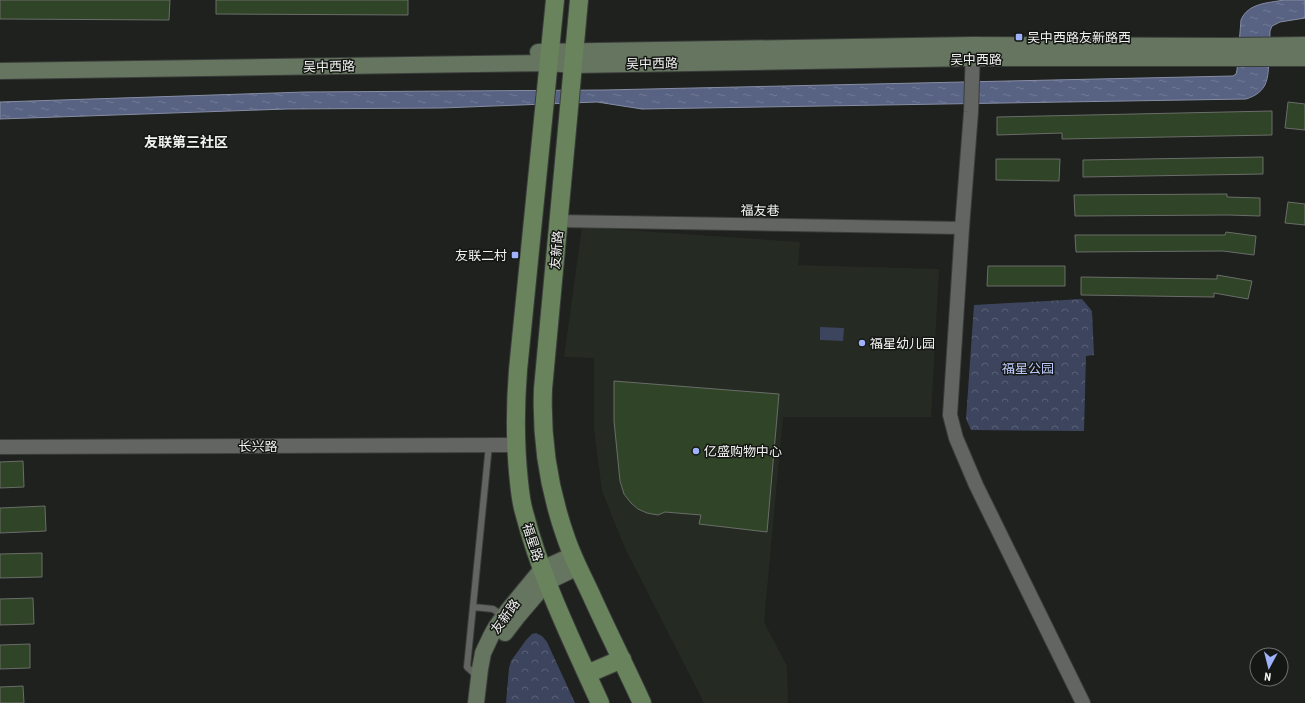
<svg xmlns="http://www.w3.org/2000/svg" width="1305" height="703" font-family="'Roboto Condensed','Noto Sans SC',sans-serif">
	<style>
		.built { fill: #252b22 }
		.forest { fill: url(#forest-crowns) }
		.pitch { fill: #3d455e }
		.water { fill: url(#water-ripples); stroke: #868da4 }
		.building { fill: #304427; stroke: #6a6d69 }
		.lines { fill: none; stroke-linecap: round; stroke-linejoin: round }
		.service-casing { stroke: #3b3d3b; stroke-width: 8 }
		.minor-casing { stroke: #3b3d3b; stroke-width: 14 }
		.tertiary-casing { stroke: #3b3d3b; stroke-width: 16 }
		.secondary-casing { stroke: #3b3d3b; stroke-width: 18 }
		.primary-casing { stroke: #3b3d3b; stroke-width: 20 }
		.service { stroke: #626561; stroke-width: 6 }
		.minor { stroke: #626561; stroke-width: 12 }
		.tertiary { stroke: #626561; stroke-width: 14 }
		.secondary { stroke: #65755f; stroke-width: 16 }
		.primary { stroke: #69845d; stroke-width: 18 }
		.poi-dot { fill: #9fb3fd; stroke: #151714; stroke-width: 1.5 }
		.labels { text-anchor: middle; stroke-width: 3; stroke-linejoin: round; paint-order: stroke }
		.poi-label { font-size: 13px; fill: #f1f2f0; stroke: #151714; text-anchor: start }
		.street-label { font-size: 13px; fill: #f1f2f0; stroke: #151714 }
		.park-label { font-size: 13px; fill: #bccafa; stroke: #151714 }
		.neighbourhood-label { font-size: 14px; font-weight: bold; fill: #f1f2f0; stroke: #151714 }
	</style>
	<defs>
		<pattern id="forest-crowns" width="20" height="18" patternUnits="userSpaceOnUse"><rect width="20" height="18" fill="#3d455e"/><path d="M2 6a3 3 0 1 1 6 0M12 15a3 3 0 1 1 6 0" fill="none" stroke="#5a6075"/></pattern>
		<pattern id="water-ripples" width="26" height="14" patternUnits="userSpaceOnUse"><rect width="26" height="14" fill="#586283"/><path d="M2 4q2-2 4 0t4 0M15 11q2-2 4 0t4 0" fill="none" stroke="#707995"/></pattern>
	</defs>
	<rect width="100%" height="100%" fill="#1e211d"/>
	<path class="built" d="M582,227L800,242L798,265L939,269L931,417H783L764,622L787,666L788,703H704L624,546L602,491L594,429V358L564,357Z"/>
	<path class="forest" d="M1082,299L1092,311L1094,355L1086,356L1084,431L971,430L966,419L974,305Z
		M536,633L542,636L547,642L575,703H506L509,668L511,661L526,640L532,634Z"/>
	<path class="pitch" d="M820,327L844,328L843,341L820,340Z"/>
	<path class="water" d="M1284,0H1305V18L1280,22L1272,26L1270,31C1270,41 1269,50 1269,59C1268,79 1268,92 1246,99L642,109L597,102L442,108L287,109L0,119V102L305,92L604,90L1233,76L1236,74L1237,70L1241,20C1248,3 1268,3 1284,0Z"/>
	<path class="building" d="M0,0H170L169,20L0,19Z
		M216,0H408V15L216,14Z
		M1288,102L1305,104V130L1285,128Z
		M1272,111V135L1062,139V133L997,135V117Z
		M1263,157V174L1083,177V160Z
		M996,159H1060L1059,181L996,180Z
		M1227,194V197L1260,198V216L1228,215L1075,216L1074,195Z
		M1288,202L1305,204V225L1285,223Z
		M1226,232L1256,236L1254,255L1223,251L1076,252L1075,235H1225Z
		M988,266H1065V286H987Z
		M1217,275L1252,281L1248,299L1214,293V297L1081,295V277L1217,279Z
		M614,381L779,394L767,532L699,524L701,515L665,512L658,515L647,513L638,509L631,503L624,494L620,481L614,421Z
		M23,461L24,487L0,488V462Z
		M45,506L46,531L0,533V508Z
		M42,553V577L0,578V554Z
		M33,598L34,624L0,625V599Z
		M30,644V668L0,669V645Z
		M23,686L24,703H0V687Z"/>
	<g class="lines">
		<defs>
			<path id="service" d="M473,607L493,609L503,616
				M477,676L467,667L489,445"/>
			<path id="minor" d="M558,221L962,228"/>
			<path id="tertiary" d="M973,48L971,112L962,228L950,415L956,438L976,485L1083,703
				M0,447L516,445"/>
			<path id="secondary" d="M538,52L973,45L1227,46L1305,45
				M0,71L549,63L573,65L973,58H1305
				M505,633L518,616L547,582L578,567
				M476,703L480,669L483,653L491,636L496,627L509,609L542,569L573,555"/>
			<path id="primary" d="M555,0L518,370C515,408 515,445 519,482C520,492 521,502 524,512C541,578 572,641 600,703
				M579,0L543,389C541,440 549,490 566,538C573,559 584,579 593,599C609,634 626,668 642,703
				M587,674L622,659"/>
		</defs>
		<use href="#service" class="service-casing"/>
		<use href="#minor" class="minor-casing"/>
		<use href="#tertiary" class="tertiary-casing"/>
		<use href="#secondary" class="secondary-casing"/>
		<use href="#primary" class="primary-casing"/>
		<use href="#service" class="service"/>
		<use href="#minor" class="minor"/>
		<use href="#tertiary" class="tertiary"/>
		<use href="#secondary" class="secondary"/>
		<use href="#primary" class="primary"/>
	</g>
	<g class="poi-dot">
		<rect x="1015" y="33" width="8" height="8" rx="2"/>
		<rect x="511" y="251" width="8" height="8" rx="2"/>
		<circle cx="862" cy="343" r="4"/>
		<circle cx="696" cy="451" r="4"/>
	</g>
	<g class="labels">
		<g class="poi-label">
			<text x="1027" y="42">吴中西路友新路西</text>
			<text x="507" y="260" text-anchor="end">友联二村</text>
			<text x="870" y="348">福星幼儿园</text>
			<text x="704" y="456">亿盛购物中心</text>
		</g>
		<g class="street-label">
			<text x="976" y="64">吴中西路</text>
			<text transform="translate(652 63) rotate(-1)" y="5">吴中西路</text>
			<text transform="translate(329 66) rotate(-1)" y="5">吴中西路</text>
			<text transform="translate(760 210) rotate(1)" y="5">福友巷</text>
			<text transform="translate(556 250) rotate(-85)" y="5">友新路</text>
			<text x="258" y="451">长兴路</text>
			<text transform="translate(533 542) rotate(72)" y="5">福星路</text>
			<text transform="translate(505 616) rotate(-54)" y="5">友新路</text>
		</g>
		<g class="park-label">
			<text x="1028" y="373">福星公园</text>
		</g>
		<g class="neighbourhood-label">
			<text x="186" y="147">友联第三社区</text>
		</g>
	</g>
	<g transform="translate(1269 667) rotate(187)"><circle r="19" fill="#151714" stroke="#6d6f6c"/>
	<path d="M0-3L7 15L0 10L-7 15Z" fill="#9fb3fd"/>
	<text y="-6" font-size="11" font-weight="bold" text-anchor="middle" fill="#f1f2f0">N</text>
	</g>
</svg>
